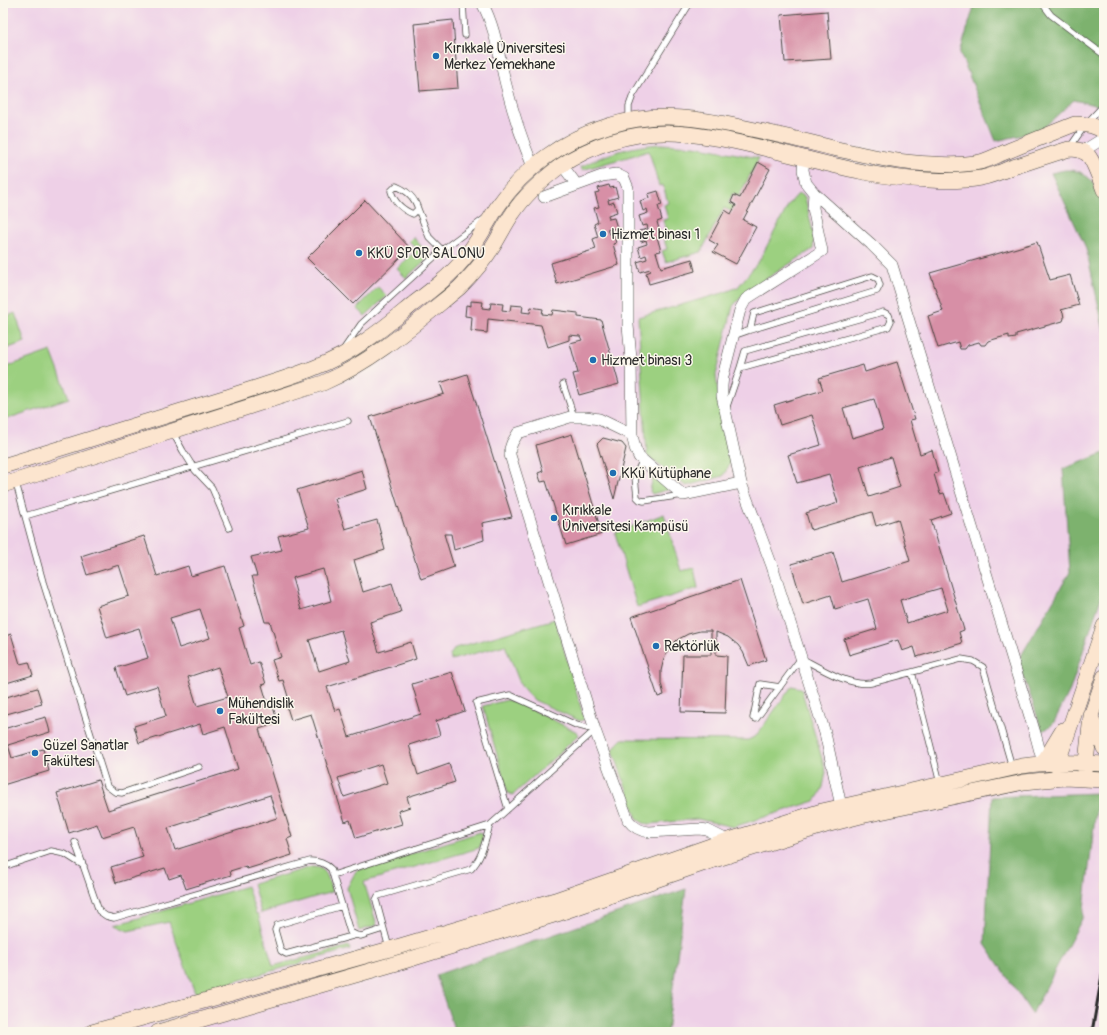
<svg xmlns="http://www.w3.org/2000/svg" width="1107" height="1035" font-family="Pangolin,sans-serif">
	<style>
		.built { fill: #eed0e7 }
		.green { fill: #9cd080; stroke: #647e56 }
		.forest { fill: #7db26e; stroke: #546e4c }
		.building { fill: #d78fa6; fill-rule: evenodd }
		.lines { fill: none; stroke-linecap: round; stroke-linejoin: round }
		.lane-casing { stroke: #484641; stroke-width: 7 }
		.street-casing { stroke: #484641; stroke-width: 12 }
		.secondary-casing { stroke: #484641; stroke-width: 16 }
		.lane { stroke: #fff; stroke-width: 5.5 }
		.street { stroke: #fff; stroke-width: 11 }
		.secondary { stroke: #fce5cf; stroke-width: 15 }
		.rail { stroke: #2b2b2b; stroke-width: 3 }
		.poi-dot { fill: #1f6fb2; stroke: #fbf7ec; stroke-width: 1.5 }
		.labels { text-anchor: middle; stroke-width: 3; stroke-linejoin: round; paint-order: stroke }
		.poi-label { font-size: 14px; fill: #2b2b2b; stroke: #fbf7ec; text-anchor: start }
	</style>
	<rect width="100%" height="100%" fill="#fbf7ec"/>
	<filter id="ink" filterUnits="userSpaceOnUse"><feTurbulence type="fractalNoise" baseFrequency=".025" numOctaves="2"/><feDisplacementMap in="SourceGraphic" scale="8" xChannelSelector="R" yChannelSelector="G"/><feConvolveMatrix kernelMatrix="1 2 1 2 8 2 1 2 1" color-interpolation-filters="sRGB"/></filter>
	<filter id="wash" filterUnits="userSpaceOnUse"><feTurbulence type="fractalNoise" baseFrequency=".012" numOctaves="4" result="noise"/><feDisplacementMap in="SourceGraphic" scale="16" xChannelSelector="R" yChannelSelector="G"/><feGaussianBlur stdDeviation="0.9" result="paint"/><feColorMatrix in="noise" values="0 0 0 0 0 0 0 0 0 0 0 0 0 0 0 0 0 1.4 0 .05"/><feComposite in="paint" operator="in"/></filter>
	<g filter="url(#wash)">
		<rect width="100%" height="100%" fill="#efddbb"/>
		<path class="built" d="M3,3H1104V1032H3Z"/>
		<path class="green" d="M660,144L694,146L759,158L739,196L733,193L728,203L734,206L731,211L724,208L701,252L666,262L662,251L667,249L663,236L667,234L663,220L668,219L664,205L668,203L663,185L659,186L649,151L582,170L581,167C606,153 632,146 660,144Z
			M799,193L805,197L814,237L813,249L747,291L733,306L716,375L720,409L731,462L723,476L686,486L647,456L638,317L723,293L738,287L759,261L789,204Z
			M413,237L430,256L406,278L397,269L417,249L409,241Z
			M378,287L387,296L365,316L357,308Z
			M15,313L25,342L3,350V318Z
			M51,351L69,398L3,420V368Z
			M653,476L674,488L652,494L650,491Z
			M664,514L681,571L694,568L698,588L637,607L615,533Z
			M555,619L584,718L583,720L580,721L534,700L521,686L505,645L451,660L450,655L455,648Z
			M792,686L801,688L826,772L823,787L819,795L815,801L733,827L698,819L650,824C643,824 639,821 636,816L613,750L617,744L622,739L748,740L756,736Z
			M507,700L519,703L577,732L579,735L513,795L508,793L483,706Z
			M480,832L483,834L481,844L479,848L364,882L377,925L359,931L347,888L356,871Z
			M311,867C328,866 328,879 332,892L261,913L253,884Z
			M247,886L256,914H258L273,966L349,946L350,949L195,993L169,922L128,931L115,925Z"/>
		<path class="forest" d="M975,3H1104V107L1074,100L1040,131L996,141L960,53Z
			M1065,170H1071L1080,172L1089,178L1095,186L1104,211V331L1086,248L1051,173Z
			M1104,453V589L1070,690L1053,724L1042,732L1034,706L1018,661L1070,572L1063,469Z
			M1098,793L1083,917L1032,1014L985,944L992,797Z
			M686,889L667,1032H455L436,975Z"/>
		<g id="blocks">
			<path class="building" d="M827,11L831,59L785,62L781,15Z
				M453,20L458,88L420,91L414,24Z
				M758,162L770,169L743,220L756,227L736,264L713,252L718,245L709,240L725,210L731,214L736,205L731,202L734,195L740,198Z
				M609,185L610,188L615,187L618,197L608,200L609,204L614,202L617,212L608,215L609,219L614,218L617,228L607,230L609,234L613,233L616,243L613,244L619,265L557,284L551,263L596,249L593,239L598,237L594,224L598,222L594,208L599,207L595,193L599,192L598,188Z
				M658,191L662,205L658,206L662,220L657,222L661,236L657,237L661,251L656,252L661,268L692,259L695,271L649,284L646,273L651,271L650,269L640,272L637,262L647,259L646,255L641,257L638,247L647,244L646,240L641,242L639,231L648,229L647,225L642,226L639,216L648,213L647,209L643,211L640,201L649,198L648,194Z
				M365,200L410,248L353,304L307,258Z
				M1037,242L1050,280L1070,275L1079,305L1061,310L1063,312L1064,318L1063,321L1016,334V338L1009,339V335L988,341L985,345H981L979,342L968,345L965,349H960L958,342L938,348L928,316L943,311L930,273L993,255Z
				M471,301L483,302L482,308L490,309L491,303L503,304L502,310L510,311L511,305L523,306L522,312L530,313L531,307L543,309L542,314L552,315L553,310L578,313V317L601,320L619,384L579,395L573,374L578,373L570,343L582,340L580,336L569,335V340L548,347L541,325L488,319L487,333L471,331L472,317L465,316L466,305L471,306Z
				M897,362L915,419L910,420L920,454L932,450L938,472L934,474L940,494L944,493L951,513L931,520L964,630L959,632L962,643L917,657L914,647L902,651L898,640L849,655L844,639L877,629L868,599L835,609L831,595L803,604L791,564L833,552L842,582L910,561L898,519L876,526L872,512L811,530L806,513L838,503L829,474L797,483L788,455L821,445L812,415L780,425L774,405L823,390L819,378L863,365L865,372ZM874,399L883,429L852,438L843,408ZM891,457L900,487L869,497L860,467ZM941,588L948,610L907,623L900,600Z
				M467,374L512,517L482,523L484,540L454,550L451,534H444L454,567L421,579L370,417L444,394L440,383Z
				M572,434L602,534L566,545L546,481L541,482L538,473L543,471L536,445Z
				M603,438L622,443L626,448L614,499L597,444Z
				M362,470L367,489L335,499L345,529L377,520L385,550L354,560L363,592L392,583L401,612L370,622L379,652L411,642L416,659L327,687L335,711L340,709L349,737L421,714L412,684L452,672L465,711L436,721L440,735L409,745L418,775L449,764L455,782L407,797L410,807L398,811L402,824L356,838L350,820L345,822L311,714L291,720L285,701L289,700L283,680L279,681L272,660L281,657L270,622H265L252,576H257L251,557L282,550L278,536L309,528L297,490ZM323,569L331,601L301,610L292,578ZM341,630L350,661L319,671L309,640ZM381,764L387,783L344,797L338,778Z
				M144,536L157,576L188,566L191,576L225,566L244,626L239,628L250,665L259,662L266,684L262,685L268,705L272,704L278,723L259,729L292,837L287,839L292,855L247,869L246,866L230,871L231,875L186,889L181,875L169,879L165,868L116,883L111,867L143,857L134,827L102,837L97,824L69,833L57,793L98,780L108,810L238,769L225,727L203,734L200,724L139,743L134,726L166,716L157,686L125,696L116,668L148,658L139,628L107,638L97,606L129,596L119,565L87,575L81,556ZM200,609L210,638L179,648L170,618ZM218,667L228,697L197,706L188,677ZM270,795L277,818L175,850L168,828Z
				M740,580L766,660L749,666L743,652L738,645L728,637L716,632V655L727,656L725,713L681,712L683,655H711V631H700L688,634L677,640L670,647L664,658L661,671V683L664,695L658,697L631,617Z
				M11,634L20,664L29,662L33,675L3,684V637Z
				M37,688L42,704L3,715V698Z
				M46,717L50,732L8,745L12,758L43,749L49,771L3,785V729Z"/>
		</g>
	</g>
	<g filter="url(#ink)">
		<use href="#blocks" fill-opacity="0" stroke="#484641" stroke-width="1"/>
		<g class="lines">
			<defs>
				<path id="lane" d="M463,3L465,35
					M1042,3L1051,15L1104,55
					M629,120V106L633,95L690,3
					M1070,147L1086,124L1104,105
					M418,209C415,198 406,190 396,186L391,191C394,202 403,210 413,214L418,209L429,237L442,250
					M733,336L750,330L754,313L872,276L878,279L880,285L877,291L750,330
					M343,350L361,324L442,250L484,219
					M563,384L574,417
					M727,406L740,368L888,327L891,321L889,315L883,312L745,351L740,368
					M172,431L183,451L195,470L212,488L229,528
					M643,459L635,477L637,497L640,500L644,501L683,495
					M16,483L43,582L107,786L115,792L122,793L199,767
					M25,516L348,421
					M912,672L940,783
					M780,687L760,684L753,718L756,719L801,658C820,668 850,687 871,683L961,659L973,661L983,667L1012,767
					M508,809L476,703L510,695L576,725L595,730
					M75,842L99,911L106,916L114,918L310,861C319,861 325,863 331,869L350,932L356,935
					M3,867L51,851L65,854L84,866
					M333,875L490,825L508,809L595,730
					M342,906L277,925L275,930L281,951L286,954L356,935L361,936L383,929
					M389,948L376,900L378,896L471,869C483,857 485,840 490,825"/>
				<path id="street" d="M482,3C496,28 499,58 506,85C513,113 522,140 533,167
					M1083,151L1104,138
					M804,158L803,170L806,183L814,193L871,244L892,265L1035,733L1043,763
					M562,165L577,185
					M814,193L813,208L822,251L746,299L740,310L723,376L722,386V396L741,483L772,566L825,733L841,806
					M544,197L602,176L616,174L624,178L628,188V325L631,359L632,435L635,448L639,457L683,495L741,483
					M632,435L599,419L586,417H570L518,433L512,443L510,449V455L595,730L628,820C634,828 640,831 649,832L700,829L707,830L727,840"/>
				<path id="secondary" d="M3,466C78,443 152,420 227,397C274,381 324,370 365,341C382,330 397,317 413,304C430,291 448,278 462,261C477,244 486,224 498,206C524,168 564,139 608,126C650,113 684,116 726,124C764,131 800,140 837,149C869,156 900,163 932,164C947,165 966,165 980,162C989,160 999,154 1008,151C1030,142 1052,133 1075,124C1086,124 1096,125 1104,132
					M3,485L323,383C374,361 416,323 459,288C472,275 484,261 494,245C500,235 506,223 513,213C525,195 542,180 559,167C591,145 630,132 669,133C689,133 708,137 727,140C794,153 862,178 929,180C946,181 964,181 981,178C991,176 1001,172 1010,168C1030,162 1049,155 1069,149C1075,149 1082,150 1087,154C1093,159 1101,182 1104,190
					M1091,717L1104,748
					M1043,763L1063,730
					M1059,772L1058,762L1104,626
					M1085,772L1091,716L1104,677
					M92,1032L390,949L555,900L710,846L822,811L1022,766C1049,762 1076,762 1104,764
					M158,1032L404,961L560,913L714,860L826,825L861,816L1024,782L1064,778L1104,780"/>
			</defs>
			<use href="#lane" class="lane-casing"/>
			<use href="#street" class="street-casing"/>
			<use href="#secondary" class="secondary-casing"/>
			<use href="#lane" class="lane"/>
			<use href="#street" class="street"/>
			<use href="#secondary" class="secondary"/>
			<path class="rail" d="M1092,1032L1104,964
				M1102,1032L1104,1019"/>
		</g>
	</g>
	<g class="poi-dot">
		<circle cx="436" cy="56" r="4"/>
		<circle cx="603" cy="234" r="4"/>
		<circle cx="359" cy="253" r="4"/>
		<circle cx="593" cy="360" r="4"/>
		<circle cx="613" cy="473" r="4"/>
		<circle cx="554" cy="518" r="4"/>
		<circle cx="656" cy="646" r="4"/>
		<circle cx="220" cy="711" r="4"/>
		<circle cx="35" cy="753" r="4"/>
	</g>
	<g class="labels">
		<g class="poi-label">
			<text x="444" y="53">Kırıkkale Üniversitesi<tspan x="444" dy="16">Merkez Yemekhane</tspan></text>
			<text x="611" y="239">Hizmet binası 1</text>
			<text x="367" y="258">KKÜ SPOR SALONU</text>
			<text x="601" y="365">Hizmet binası 3</text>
			<text x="621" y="478">KKü Kütüphane</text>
			<text x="562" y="515">Kırıkkale<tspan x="562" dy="16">Üniversitesi Kampüsü</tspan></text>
			<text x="664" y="651">Rektörlük</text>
			<text x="228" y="708">Mühendislik<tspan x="228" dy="16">Fakültesi</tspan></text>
			<text x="43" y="750">Güzel Sanatlar<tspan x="43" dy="16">Fakültesi</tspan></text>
		</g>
	</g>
	<rect width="1107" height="1035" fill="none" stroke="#fbf7ec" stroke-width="16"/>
</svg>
